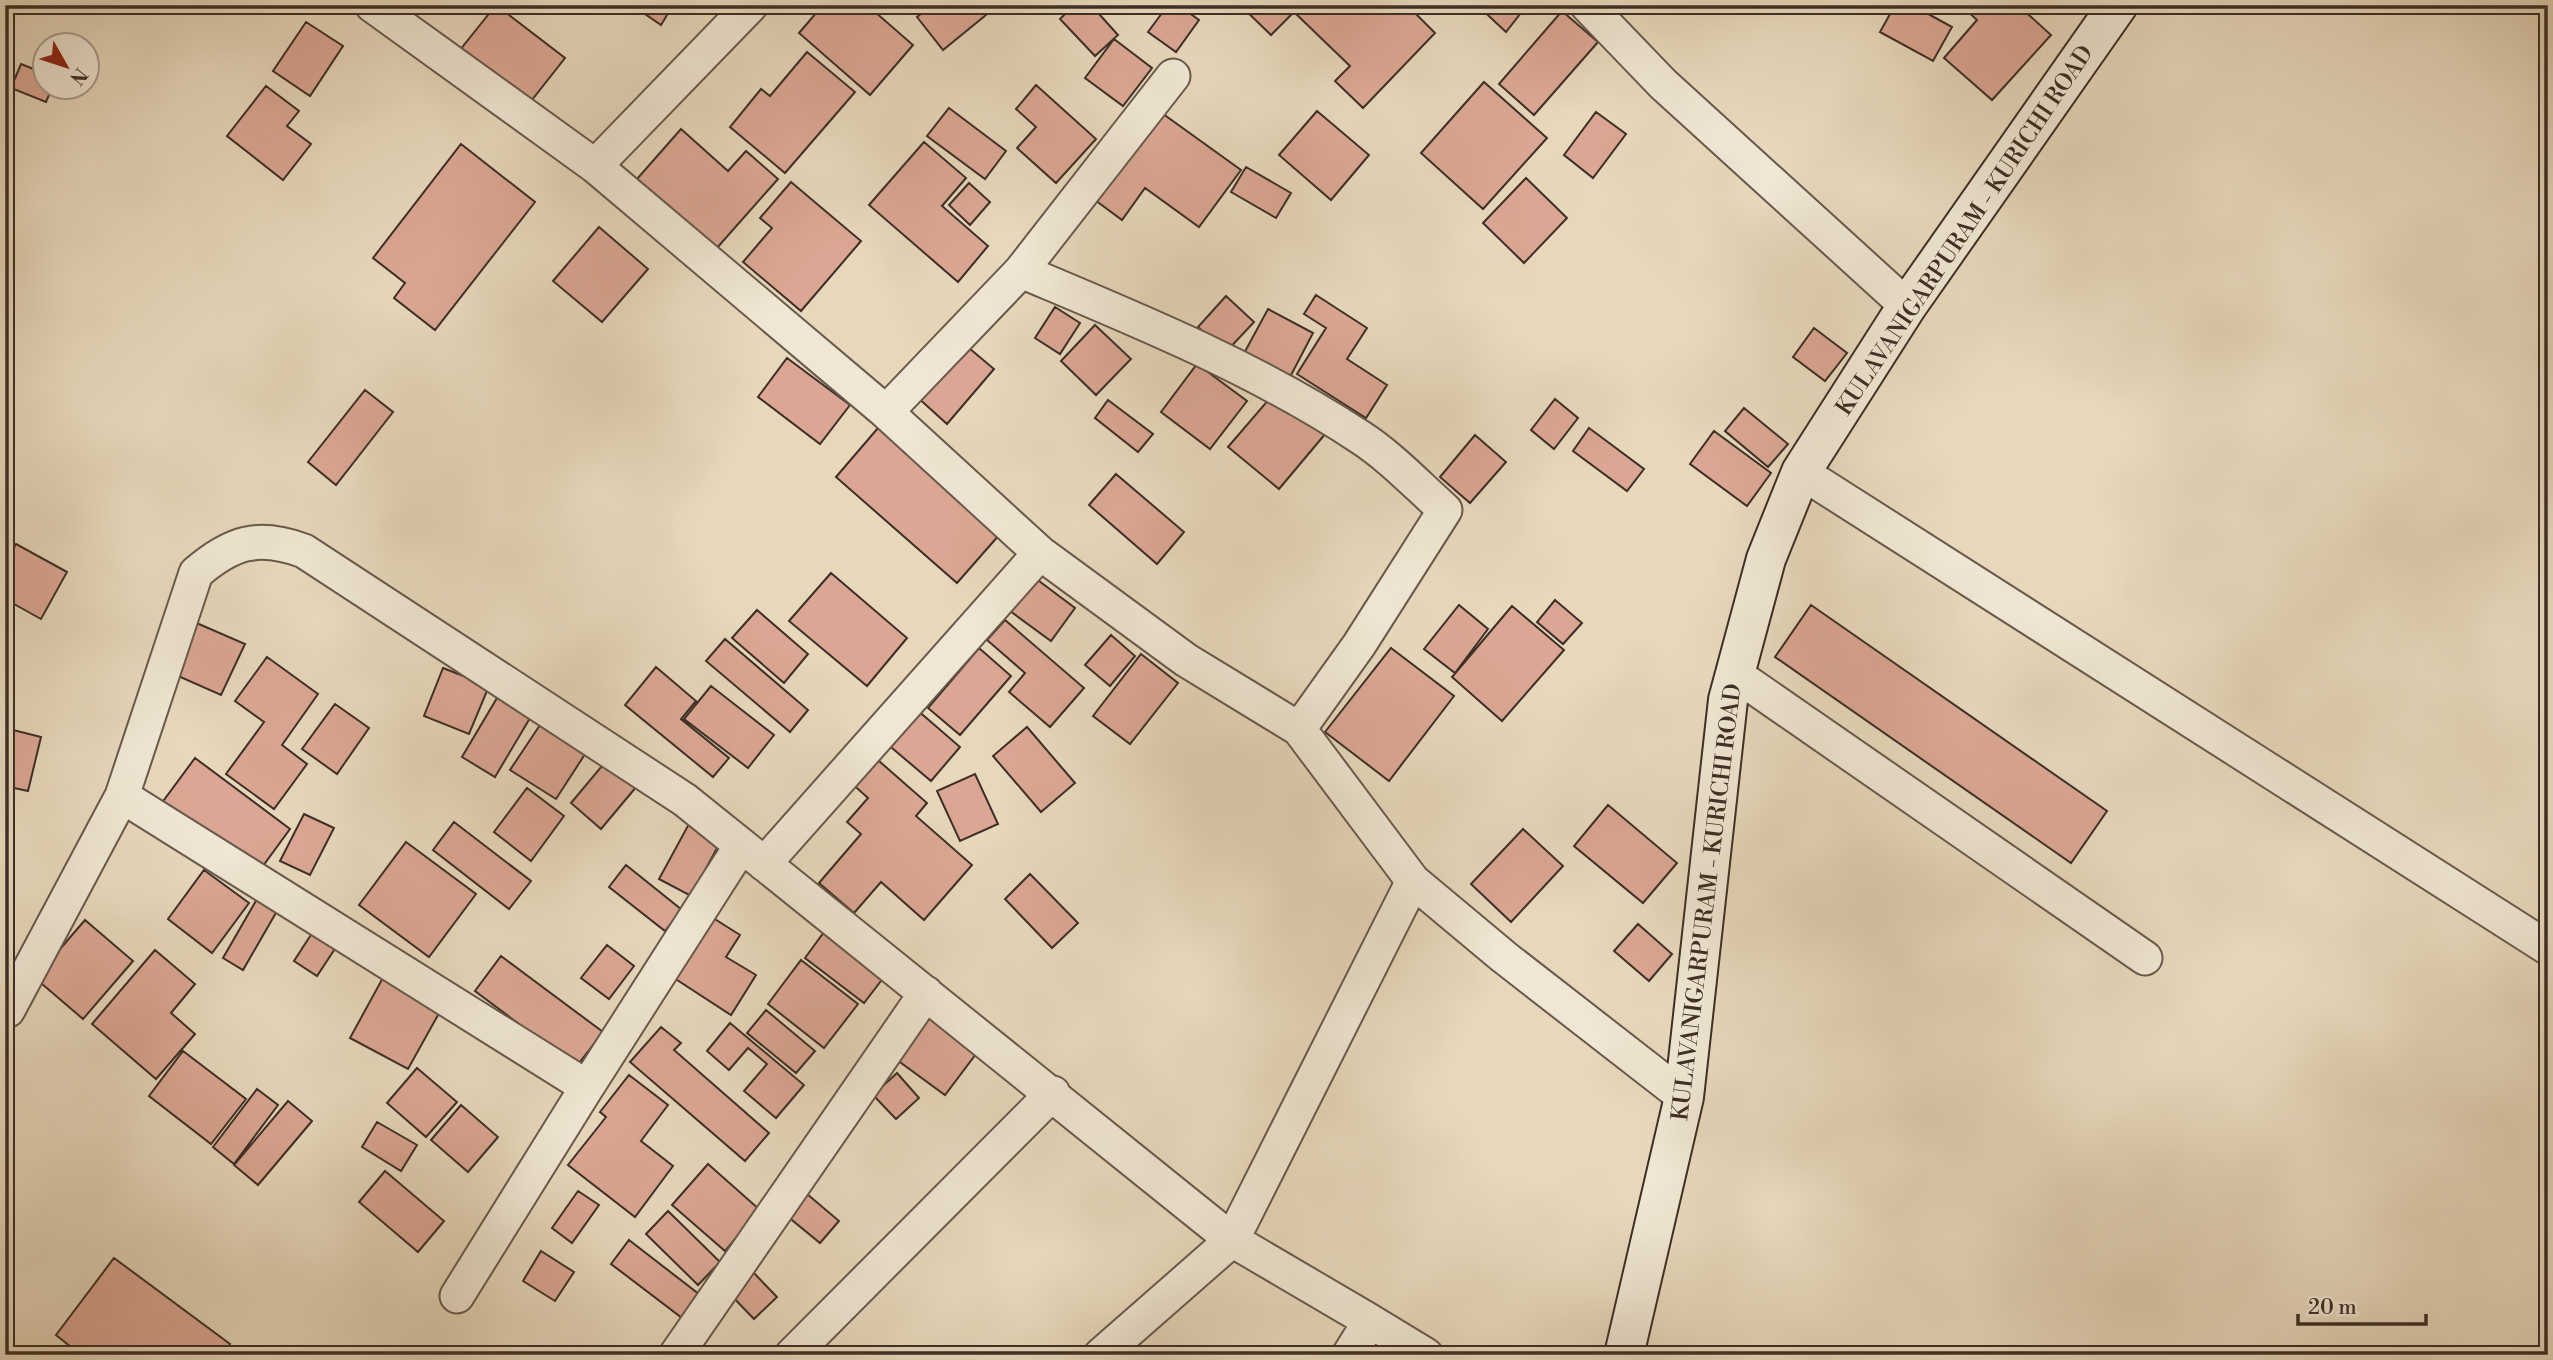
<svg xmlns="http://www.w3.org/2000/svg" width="2553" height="1360" font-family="'Libre Bodoni',serif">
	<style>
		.building { fill: #dba794; stroke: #3d2f26; stroke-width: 2 }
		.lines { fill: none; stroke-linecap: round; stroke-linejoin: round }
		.minor-casing { stroke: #68594c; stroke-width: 37 }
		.secondary-casing { stroke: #3d2f26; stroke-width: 42 }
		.minor { stroke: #efe6d3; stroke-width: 33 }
		.secondary { stroke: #efe6d3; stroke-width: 38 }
		.labels { text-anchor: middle; stroke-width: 7; stroke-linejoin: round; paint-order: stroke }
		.street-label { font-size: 23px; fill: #3d2f26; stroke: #efe6d3 }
	</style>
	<rect width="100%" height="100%" fill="#e7d8bc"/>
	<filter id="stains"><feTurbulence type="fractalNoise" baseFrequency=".00286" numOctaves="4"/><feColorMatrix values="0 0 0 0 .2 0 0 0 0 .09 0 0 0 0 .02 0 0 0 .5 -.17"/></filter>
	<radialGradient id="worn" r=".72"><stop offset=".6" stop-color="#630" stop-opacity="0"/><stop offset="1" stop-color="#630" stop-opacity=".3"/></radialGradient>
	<path class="building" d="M496,5L565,58L524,110L456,55Z
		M632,5H673L661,25Z
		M823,5H867L913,45L870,95L799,33Z
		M932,5H988L992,10L943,50L917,17Z
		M1074,5H1091L1118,35L1095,56L1060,19Z
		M1168,5H1178L1199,20L1176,52L1148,32Z
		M1240,5H1407L1435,33L1363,108L1335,81L1350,66L1294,12L1271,35Z
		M1477,5H1527L1506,32Z
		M1895,5H1912L1952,27L1933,61L1880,32Z
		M1961,5H2018L2051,35L1992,100L1944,58L1977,20Z
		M1562,11L1598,42L1534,115L1499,84Z
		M306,22L343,46L310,96L273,71Z
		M1114,39L1152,68L1123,106L1085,78Z
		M807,52L855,92L785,173L730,127L761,89L770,96Z
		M21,64L46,74V88H52L46,102L11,88Z
		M1484,82L1547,138L1483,209L1421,153Z
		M1036,85L1096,139L1056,183L1017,148L1036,127L1016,109Z
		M266,86L299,111L287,126L311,144L283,180L227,136Z
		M949,108L1006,151L985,179L927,136Z
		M1159,111L1241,170L1199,227L1145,188L1122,220L1095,200Z
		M1317,111L1369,155L1331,200L1279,155Z
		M1596,112L1626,134L1593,178L1564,155Z
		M681,129L728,171L746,151L778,179L716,249L637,179Z
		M924,142L966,178L942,206L988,246L958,282L869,205Z
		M461,144L535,202L435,330L394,298L405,283L373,258Z
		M1246,167L1291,193L1276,218L1231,192Z
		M1526,178L1567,218L1524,263L1483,223Z
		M791,182L861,241L801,311L743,262L772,228L760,218Z
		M969,183L990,202L970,225L949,205Z
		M599,227L648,269L602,322L553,281Z
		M1316,295L1367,328L1347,359L1387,385L1366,418L1297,374L1326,328L1304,314Z
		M1226,296L1254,322L1225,353L1198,327Z
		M1055,307L1080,323L1060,354L1035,338Z
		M1268,309L1313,333L1288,381L1242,357Z
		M1095,325L1131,359L1096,395L1061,361Z
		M1814,328L1847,353L1825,381L1793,357Z
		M963,343L994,369L947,424L916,396Z
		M787,358L850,405L820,444L758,397Z
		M1197,364L1247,401L1210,449L1161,412Z
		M365,390L393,412L336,485L308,462Z
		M1276,391L1326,433L1279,489L1228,447Z
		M1555,399L1578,418L1554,449L1531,430Z
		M1108,400L1153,434L1138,452L1095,418Z
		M1744,408L1788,444L1768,467L1725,431Z
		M878,428L1000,534L957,583L836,477Z
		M1589,428L1644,469L1627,491L1573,451Z
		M1714,431L1771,473L1747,506L1690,464Z
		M1475,435L1506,462L1470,503L1440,477Z
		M1116,474L1184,532L1157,564L1089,505Z
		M16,544L67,572L41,619L5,599V564Z
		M831,573L907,638L867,686L789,621Z
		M1035,578L1075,608L1051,641L1010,611Z
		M1555,600L1582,623L1563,644L1537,622Z
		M1459,605L1488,629L1455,673L1424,649Z
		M1811,605L2107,811L2071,863L1775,657Z
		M1512,606L1564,650L1502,721L1452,677Z
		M757,610L808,654L784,683L732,638Z
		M1005,620L1084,688L1050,727L1009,692L1025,673L987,640Z
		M192,621L245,644L221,695L169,672Z
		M1111,635L1135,656L1110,686L1085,665Z
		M725,639L808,710L790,732L706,661Z
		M979,648L1011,676L960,735L928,708Z
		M1391,648L1454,696L1389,781L1325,732Z
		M1141,654L1178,683L1130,744L1093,716Z
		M267,657L318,694L282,745L307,764L274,809L226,774L264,722L235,701Z
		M656,667L696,701L681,719L729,758L713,777L625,705Z
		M443,668L489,686L469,734L424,716Z
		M711,686L774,735L748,768L684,719Z
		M500,693L533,713L495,777L462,757Z
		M335,704L369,728L337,774L302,749Z
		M916,709L960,747L931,781L886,743Z
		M544,719L589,748L556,799L510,770Z
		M1027,727L1075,783L1041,812L993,756Z
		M5,728L41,737L28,791L5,786Z
		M871,754L927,803L916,816L972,865L924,920L881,882L854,913L819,883L861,834L847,822L868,798L848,780Z
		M195,758L290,829L257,874L161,804Z
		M607,760L637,786L601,829L571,803Z
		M975,774L998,824L960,841L937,791Z
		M527,788L564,816L531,861L494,832Z
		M1608,805L1677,863L1643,903L1574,846Z
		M304,814L334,828L310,875L280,861Z
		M454,822L531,881L509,909L433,850Z
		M690,822L722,839L691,896L659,879Z
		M1523,829L1563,866L1511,922L1471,884Z
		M406,842L476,894L429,957L359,905Z
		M626,865L682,910L665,931L609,887Z
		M204,870L249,903L212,953L168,919Z
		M1030,874L1078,923L1052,948L1005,899Z
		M257,899L277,911L243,970L223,958Z
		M710,916L740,935L726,957L756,975L731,1015L671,976Z
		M85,920L133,961L83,1019L35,978Z
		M1638,924L1672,954L1649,981L1614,951Z
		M316,927L340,941L317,976L294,961Z
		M827,928L887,973L864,1003L805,958Z
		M607,945L634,966L609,999L581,978Z
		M155,950L195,984L171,1013L195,1034L156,1079L92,1024Z
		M501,956L603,1032L576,1067L475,991Z
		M801,960L858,1004L824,1048L768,1004Z
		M385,974L443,1006L408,1069L350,1038Z
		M931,1007L982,1046L945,1095L893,1057Z
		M766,1010L815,1051L796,1073L747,1033Z
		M730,1023L804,1085L776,1118L744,1091L767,1064L748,1048L729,1070L707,1051Z
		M661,1027L681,1043L674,1050L769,1133L745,1161L630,1062Z
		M183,1051L246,1099L211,1144L149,1096Z
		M417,1068L457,1102L426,1137L387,1103Z
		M897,1073L919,1098L896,1119L873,1095Z
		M629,1075L668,1105L641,1141L673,1166L635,1217L568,1165L606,1117L600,1112Z
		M257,1089L278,1105L234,1164L213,1147Z
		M288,1101L312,1121L258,1185L234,1165Z
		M461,1105L498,1137L468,1172L431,1140Z
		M377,1122L417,1145L401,1171L362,1147Z
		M708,1164L760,1210L725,1251L672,1205Z
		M385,1171L444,1221L418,1252L359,1202Z
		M800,1188L839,1221L820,1243L781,1211Z
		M578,1191L599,1205L572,1243L552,1228Z
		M668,1211L720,1262L698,1285L646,1234Z
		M629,1240L704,1298L686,1321L611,1264Z
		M541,1251L574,1272L555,1301L523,1281Z
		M114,1258L230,1344L223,1355H81L56,1335Z
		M750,1269L777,1297L754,1319L727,1291Z"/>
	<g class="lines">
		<defs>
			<path id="minor" d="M372,5L595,166L886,412L1040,553L1186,660L1299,729L1413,881L1504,957L1684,1097
				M1587,5L1663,84L1907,306
				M595,166L751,5
				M1021,271C1137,320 1254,367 1360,437C1391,457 1418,486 1445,510L1359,645L1299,729
				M886,412L1021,271L1173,76
				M1801,472L2548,948
				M1735,674L2145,958
				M741,846L587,1087L122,796L196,573C232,542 258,534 304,551L685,800L1232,1240L1370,1321
				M764,864L1040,553
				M5,1010H8L122,796
				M457,1296L587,1087
				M676,1355L926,993
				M792,1355L1053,1093
				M1101,1355L1232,1240L1413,881
				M1349,1355L1370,1321L1426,1355"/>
			<path id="secondary" d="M1624,1355L1684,1097L1728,700L1766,559L1801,472L1907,306L2118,5"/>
		</defs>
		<use href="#minor" class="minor-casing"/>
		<use href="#secondary" class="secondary-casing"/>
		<use href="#minor" class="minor"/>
		<use href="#secondary" class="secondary"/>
	</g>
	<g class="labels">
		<g class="street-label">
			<text transform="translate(1964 230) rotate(-56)" y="8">KULAVANIGARPURAM - KURICHI ROAD</text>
			<text transform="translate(1706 902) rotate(-83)" y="8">KULAVANIGARPURAM - KURICHI ROAD</text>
		</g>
	</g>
	<rect width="2553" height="1360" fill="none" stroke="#e7d8bc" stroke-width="28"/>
	<rect x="7" y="7" width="2539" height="1346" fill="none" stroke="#3d2f26" stroke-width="3.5"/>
	<rect x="14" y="14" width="2525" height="1332" fill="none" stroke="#3d2f26" stroke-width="2"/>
	<g transform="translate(66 66) rotate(129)"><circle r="33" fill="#efe6d3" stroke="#a89d8e" stroke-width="2"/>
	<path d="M0-5L12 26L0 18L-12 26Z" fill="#8f2418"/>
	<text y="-10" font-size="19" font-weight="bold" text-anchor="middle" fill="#3d2f26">N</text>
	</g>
	<path d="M2298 1314v10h128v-10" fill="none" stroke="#3d2f26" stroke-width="3.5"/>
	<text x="2308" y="1314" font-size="21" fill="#3d2f26" stroke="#efe6d3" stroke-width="5" paint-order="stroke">20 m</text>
	<rect width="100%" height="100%" filter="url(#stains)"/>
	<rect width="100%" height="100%" fill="url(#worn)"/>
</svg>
